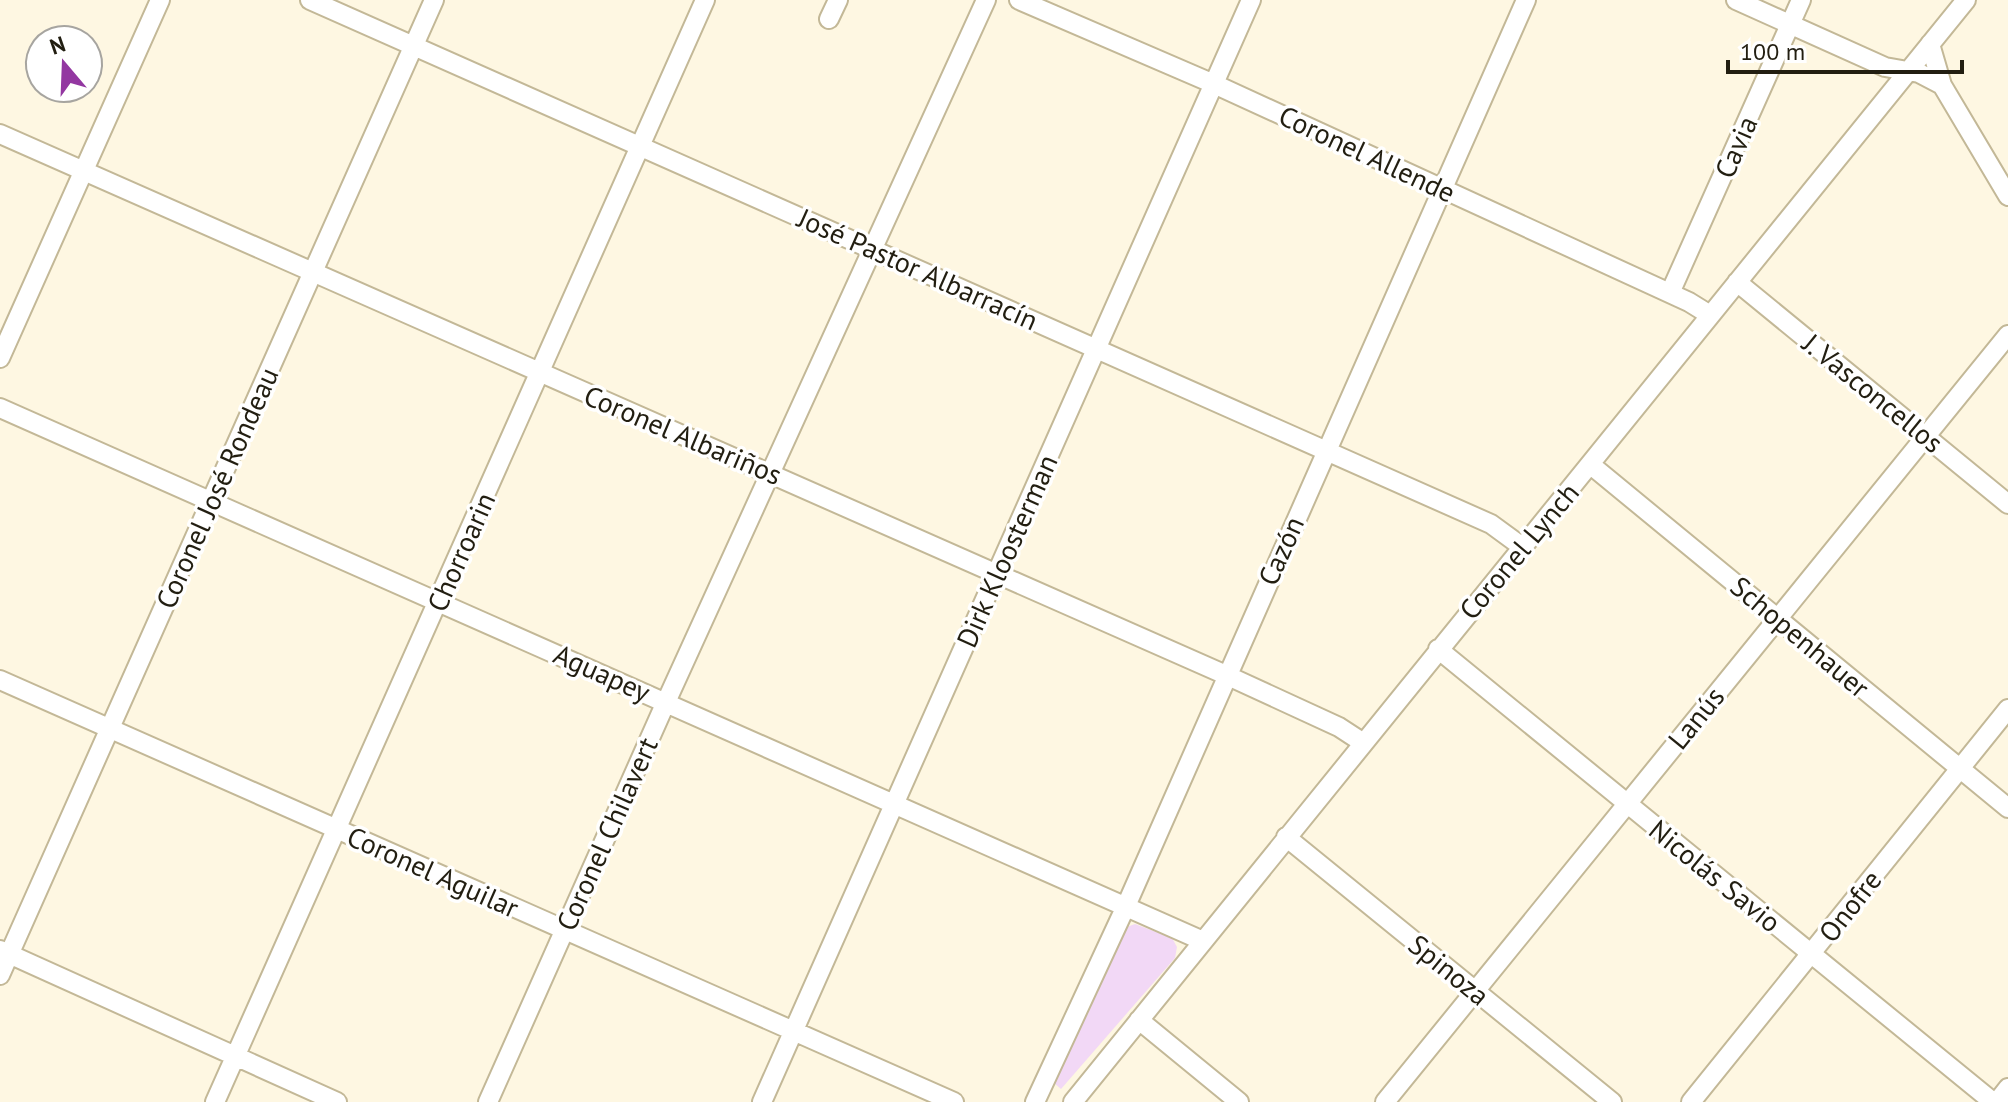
<svg xmlns="http://www.w3.org/2000/svg" width="2008" height="1102" font-family="'PT Sans',sans-serif">
	<style>
		.green { fill: #f2d8f6 }
		.lines { fill: none; stroke-linecap: round; stroke-linejoin: round }
		.minor-casing { stroke: #c3b897; stroke-width: 22 }
		.minor { stroke: #fff; stroke-width: 18 }
		.labels { text-anchor: middle; stroke-width: 7; stroke-linejoin: round; paint-order: stroke }
		.street-label { font-size: 28px; fill: #221e11; stroke: #fff }
	</style>
	<rect width="100%" height="100%" fill="#fef7e2"/>
	<path class="green" d="M1135,924L1172,938L1177,947L1175,958L1061,1089L1053,1082L1124,928Z"/>
	<g class="lines">
		<defs>
			<path id="minor" d="M310,0L1491,524L1521,546
				M1019,0L1214,84L1689,302L1710,315
				M1736,0L1885,67L1919,73L1942,85
				M829,19L838,0
				M1930,44L1942,85L2008,196
				M0,134L1226,675L1339,727L1362,742
				M1737,282L2008,504
				M1670,293L1801,0
				M0,358L160,0
				M0,408L1203,941
				M1591,465L2008,808
				M1438,649L1993,1102
				M0,680L954,1102
				M1286,837L1612,1102
				M0,950L337,1102
				M0,975L434,0
				M1139,1020L1239,1102
				M215,1102L705,0
				M488,1102L666,702L986,0
				M762,1102L1251,0
				M1035,1102L1126,906L1526,0
				M1073,1102L1966,0
				M1385,1102L2008,335
				M1691,1102L2008,709
				M1997,1102L2008,1088"/>
		</defs>
		<use href="#minor" class="minor-casing"/>
		<use href="#minor" class="minor"/>
	</g>
	<g class="labels">
		<g class="street-label">
			<text transform="translate(1736 147) rotate(-66)" y="10">Cavia</text>
			<text transform="translate(1367 154) rotate(25)" y="10">Coronel Allende</text>
			<text transform="translate(918 269) rotate(24)" y="10">José Pastor Albarracín</text>
			<text transform="translate(1873 393) rotate(39)" y="10">J. Vasconcellos</text>
			<text transform="translate(683 435) rotate(23)" y="10">Coronel Albariños</text>
			<text transform="translate(217 488) rotate(-66)" y="10">Coronel José Rondeau</text>
			<text transform="translate(1007 551) rotate(-66)" y="10">Dirk Kloosterman</text>
			<text transform="translate(1281 551) rotate(-66)" y="10">Cazón</text>
			<text transform="translate(1519 551) rotate(-50)" y="10">Coronel Lynch</text>
			<text transform="translate(461 552) rotate(-66)" y="10">Chorroarin</text>
			<text transform="translate(1800 637) rotate(40)" y="10">Schopenhauer</text>
			<text transform="translate(602 673) rotate(24)" y="10">Aguapey</text>
			<text transform="translate(1696 718) rotate(-51)" y="10">Lanús</text>
			<text transform="translate(607 834) rotate(-66)" y="10">Coronel Chilavert</text>
			<text transform="translate(433 872) rotate(24)" y="10">Coronel Aguilar</text>
			<text transform="translate(1715 876) rotate(39)" y="10">Nicolás Savio</text>
			<text transform="translate(1850 906) rotate(-52)" y="10">Onofre</text>
			<text transform="translate(1449 970) rotate(39)" y="10">Spinoza</text>
		</g>
	</g>
	<g transform="translate(64 64) rotate(341)"><circle r="38" fill="#ffffff" stroke="#a7a5a0" stroke-width="2"/>
	<path d="M0-6L14 30L0 20L-14 30Z" fill="#9337a1"/>
	<text y="-12" font-size="22" font-weight="bold" text-anchor="middle" fill="#221e11">N</text>
	</g>
	<path d="M1728 60v12h234v-12" fill="none" stroke="#221e11" stroke-width="4"/>
	<text x="1740" y="60" font-size="24" fill="#221e11" stroke="#ffffff" stroke-width="6" paint-order="stroke">100 m</text>
</svg>
